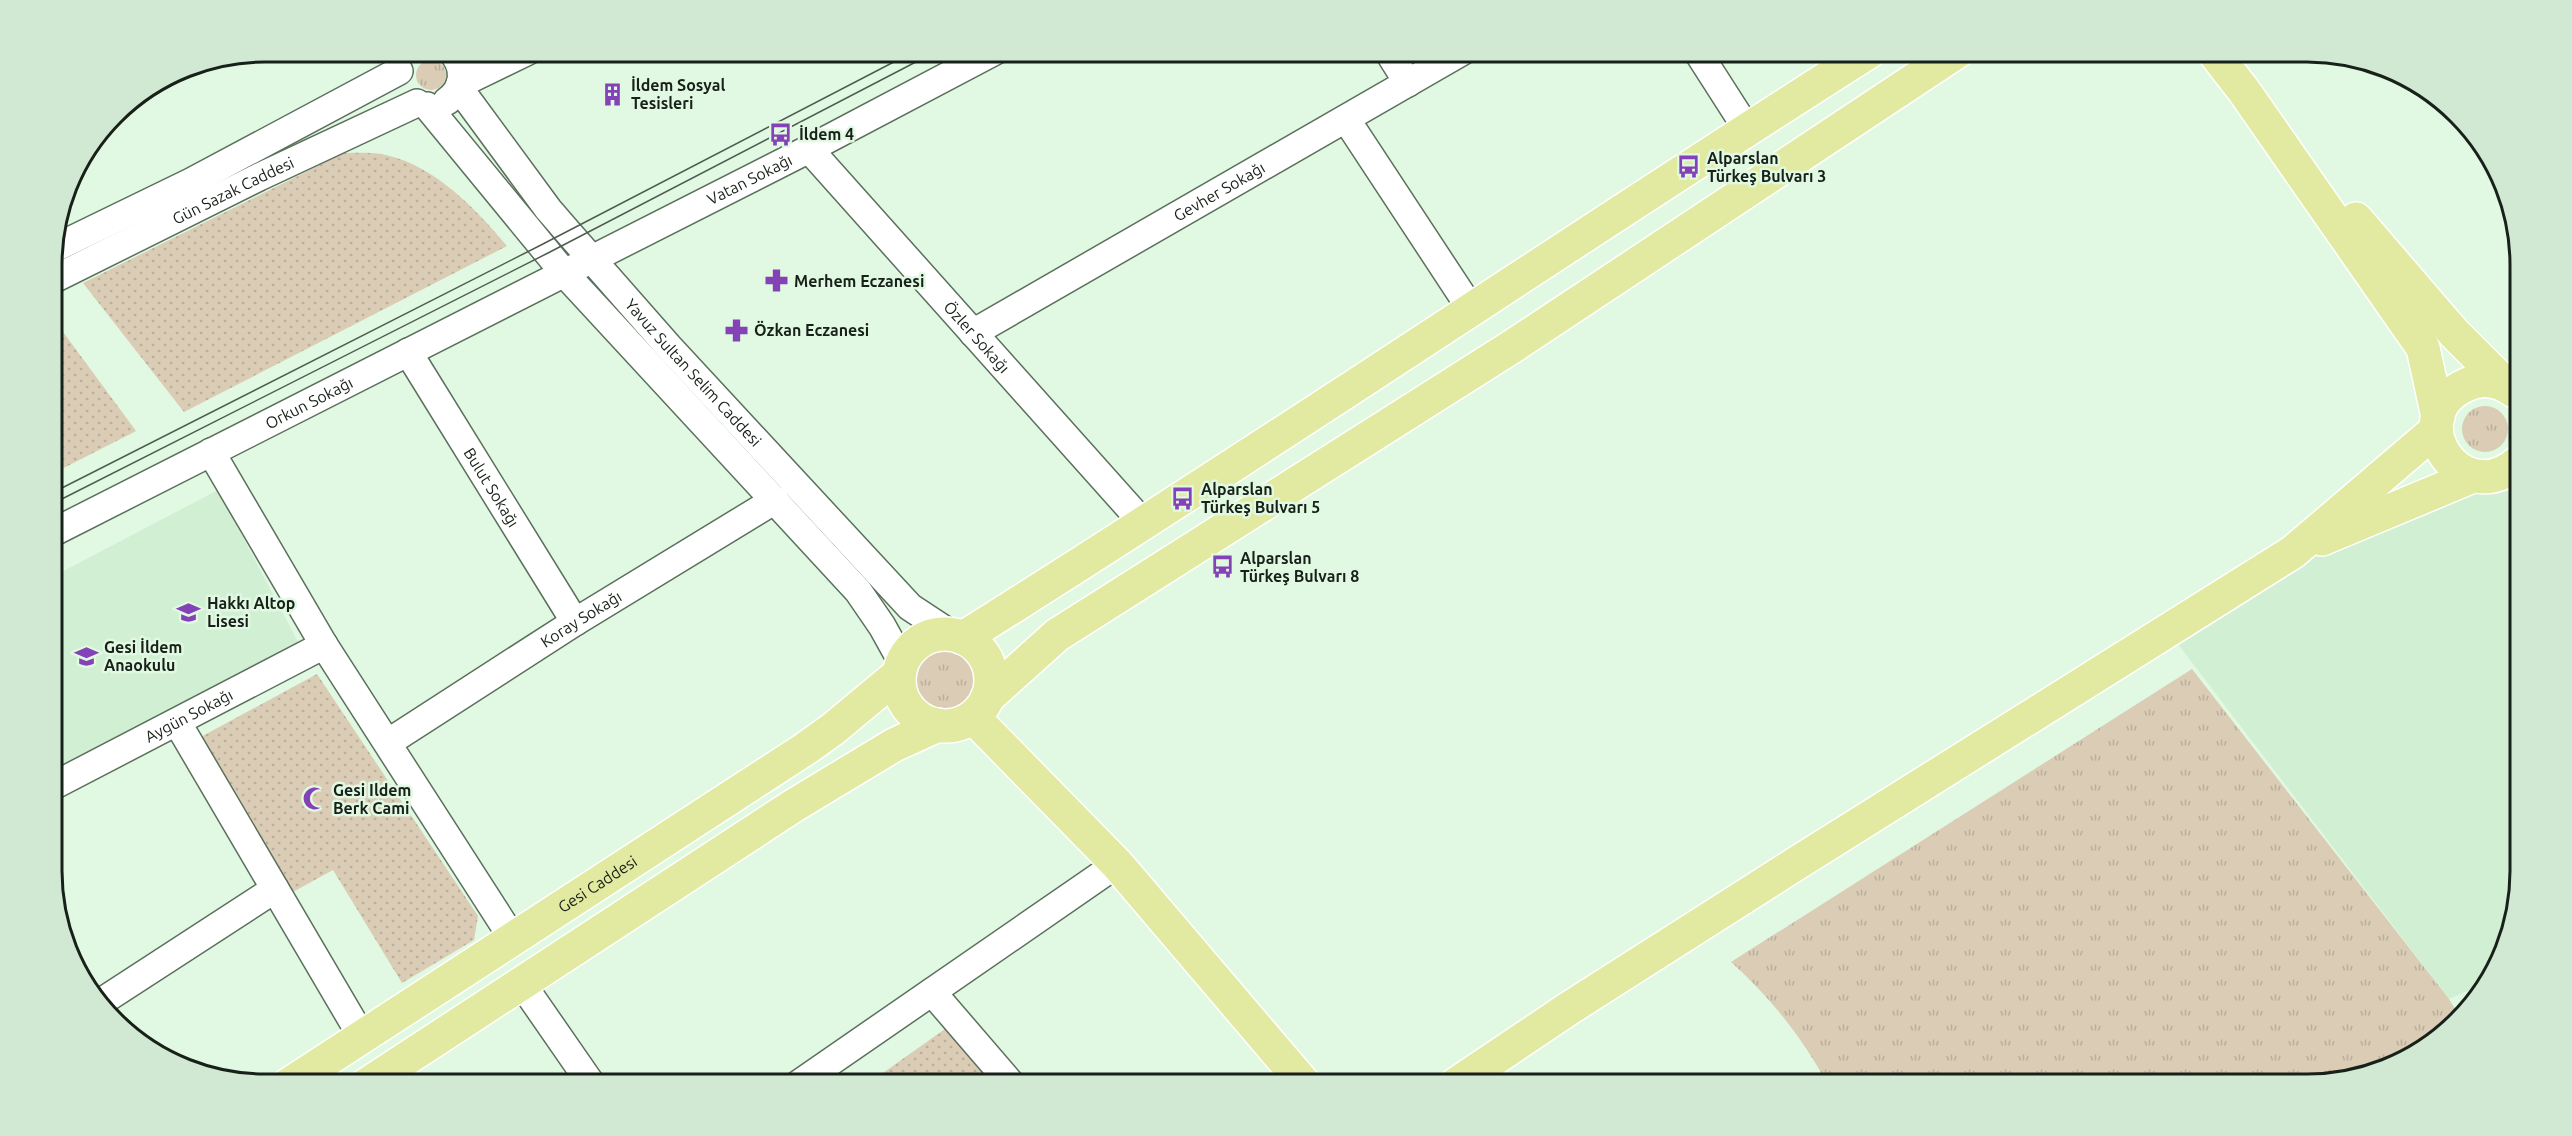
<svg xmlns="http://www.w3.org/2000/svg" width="2572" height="1136" font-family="Ubuntu,sans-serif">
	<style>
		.built { fill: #d1efd2 }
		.grass { fill: url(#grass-tufts) }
		.park { fill: url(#park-dots) }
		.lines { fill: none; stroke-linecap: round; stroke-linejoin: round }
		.minor-casing { stroke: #5b705c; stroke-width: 30 }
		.major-casing { stroke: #fff; stroke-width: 36 }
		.minor { stroke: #fff; stroke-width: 27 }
		.major { stroke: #e2e9a1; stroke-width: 33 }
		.tram { stroke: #4e5b4f; stroke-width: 1.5 }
		.labels { text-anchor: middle; stroke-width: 5; stroke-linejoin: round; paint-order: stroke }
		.poi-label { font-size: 16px; font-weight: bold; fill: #182119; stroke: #e1f9e2; text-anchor: start }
		.street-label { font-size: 16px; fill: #182119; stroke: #e1f9e2 }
		.rim { fill: none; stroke: #182119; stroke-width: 3 }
	</style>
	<defs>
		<pattern id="grass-tufts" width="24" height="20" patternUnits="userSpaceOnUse" patternTransform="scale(1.5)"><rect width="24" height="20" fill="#daccb5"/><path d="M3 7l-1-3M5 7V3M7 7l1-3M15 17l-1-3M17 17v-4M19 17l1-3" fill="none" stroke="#baaf9b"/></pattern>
		<pattern id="park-dots" width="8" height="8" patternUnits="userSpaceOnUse" patternTransform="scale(1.5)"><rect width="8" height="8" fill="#daccb5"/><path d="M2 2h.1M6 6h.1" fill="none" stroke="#baaf9b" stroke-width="1.8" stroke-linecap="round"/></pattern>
	</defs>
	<rect width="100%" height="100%" fill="#e1f9e2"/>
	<path class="built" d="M2510,470L2520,484L2521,872L2505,953L2488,982L2449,999L2168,631L2293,552Z
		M218,490L306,657L53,791L52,577Z"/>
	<path class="grass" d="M416 75a15 15 0 1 1 30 0a15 15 0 1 1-30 0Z
		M2462 429a23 23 0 1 1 46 0a23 23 0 1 1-46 0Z
		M913 680a32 32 0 1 1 64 0a32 32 0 1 1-64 0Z
		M2192,669L2449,999L2460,1017L2427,1049L2321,1085H1828C1802,1037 1771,998 1731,962Z"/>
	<path class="park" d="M344,153C357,153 373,152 386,155C435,166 476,209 507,246L184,412L83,283Z
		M52,317L136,431L52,474Z
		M317,674L478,916L474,940L402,983L333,870L291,893L199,738Z
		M952,1024L1006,1085H866Z"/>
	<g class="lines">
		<defs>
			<g id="minor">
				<path d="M1388,51L1408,83"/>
				<path d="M1697,51L1747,129"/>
				<path d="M460,84L528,51"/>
				<path id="s1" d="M459,88L548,209L567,231L668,346L910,607L951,634"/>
				<path d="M447,101C465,88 466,67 451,51"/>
				<path d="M427,106L565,274L858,591L882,626L902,662"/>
				<path d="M1346,119L1471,309"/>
				<path id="s2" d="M809,149L1144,524"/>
				<path d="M51,250L191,182L399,71"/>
				<path id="s3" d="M52,280L259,177L417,103"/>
				<path id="s4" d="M973,333L1463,51"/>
				<path id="s5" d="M408,352L575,622"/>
				<path d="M211,452L324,645L513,939"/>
				<path id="s6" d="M52,533L809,149L995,51"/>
				<path d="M177,722L362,1037"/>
				<path id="s7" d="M389,742L575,622L775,500"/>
				<path id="s8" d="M53,786L324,645"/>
				<path d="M522,984L592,1085"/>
				<path d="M932,992L1012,1085"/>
				<path d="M98,1004L275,889"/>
				<path d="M797,1085L1117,864"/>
			</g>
			<g id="major">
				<path d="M2213,51L2244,91L2423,348L2438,417"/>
				<path d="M2356,219L2454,333L2508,387"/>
				<path d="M2514,391C2500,381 2482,377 2466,385C2398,415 2460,515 2520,461"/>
				<path d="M2322,539L2473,476"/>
				<circle cx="945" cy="680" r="46"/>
				<path d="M963,638C1268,447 1566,244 1870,51"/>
				<path d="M987,698L1057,635L1513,346L1958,51"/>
				<path d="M973,717L1117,864L1305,1085"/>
				<path id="s9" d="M288,1085L805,749L833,729L899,674"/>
				<path d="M366,1085L793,806L894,745L938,725"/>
				<path d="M1455,1085L1568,1009L1797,863L2293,552L2436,430"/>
			</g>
		</defs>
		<use href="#minor" class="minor-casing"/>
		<use href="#major" class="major-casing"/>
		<use href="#minor" class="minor"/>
		<use href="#major" class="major"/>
		<path class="tram" d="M52,493L541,245L915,51
			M52,504L548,253L937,51"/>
	</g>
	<defs>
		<symbol id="building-bare" viewBox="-9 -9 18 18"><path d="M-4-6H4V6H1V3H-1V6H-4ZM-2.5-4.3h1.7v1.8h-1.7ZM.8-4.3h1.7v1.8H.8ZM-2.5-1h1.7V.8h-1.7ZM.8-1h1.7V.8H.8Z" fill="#8442b7" stroke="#e1f9e2" stroke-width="2.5" paint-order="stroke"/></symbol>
		<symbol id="bus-bare" viewBox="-9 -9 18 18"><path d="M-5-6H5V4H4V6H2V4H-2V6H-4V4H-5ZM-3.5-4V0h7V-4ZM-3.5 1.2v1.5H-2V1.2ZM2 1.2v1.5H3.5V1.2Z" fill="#8442b7" stroke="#e1f9e2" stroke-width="2.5" paint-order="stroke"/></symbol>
		<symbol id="pharmacy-bare" viewBox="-9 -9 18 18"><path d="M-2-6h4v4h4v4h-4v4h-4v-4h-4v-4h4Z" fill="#8442b7" stroke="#e1f9e2" stroke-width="2.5" paint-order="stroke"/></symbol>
		<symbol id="school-bare" viewBox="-9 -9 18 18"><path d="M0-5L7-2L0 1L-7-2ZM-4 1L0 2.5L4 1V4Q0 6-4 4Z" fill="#8442b7" stroke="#e1f9e2" stroke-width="2.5" paint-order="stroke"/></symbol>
		<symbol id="mosque-bare" viewBox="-9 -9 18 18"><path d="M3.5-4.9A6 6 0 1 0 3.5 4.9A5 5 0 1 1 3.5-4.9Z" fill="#8442b7" stroke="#e1f9e2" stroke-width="2.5" paint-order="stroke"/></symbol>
	</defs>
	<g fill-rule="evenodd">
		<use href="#building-bare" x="596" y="78" width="33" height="33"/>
		<use href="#bus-bare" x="764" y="118" width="33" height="33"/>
		<use href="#bus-bare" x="1672" y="150" width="33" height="33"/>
		<use href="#pharmacy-bare" x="760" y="264" width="33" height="33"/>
		<use href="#pharmacy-bare" x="720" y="314" width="33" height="33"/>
		<use href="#bus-bare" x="1166" y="482" width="33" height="33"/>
		<use href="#bus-bare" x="1206" y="550" width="33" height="33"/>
		<use href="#school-bare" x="172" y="596" width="33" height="33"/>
		<use href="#school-bare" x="70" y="640" width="33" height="33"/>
		<use href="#mosque-bare" x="298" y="782" width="33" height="33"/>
	</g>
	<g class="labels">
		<g class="poi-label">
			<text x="631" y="91">İldem Sosyal<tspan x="631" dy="18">Tesisleri</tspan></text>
			<text x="799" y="140">İldem 4</text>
			<text x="1707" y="164">Alparslan<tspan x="1707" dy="18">Türkeş Bulvarı 3</tspan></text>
			<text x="794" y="287">Merhem Eczanesi</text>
			<text x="754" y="336">Özkan Eczanesi</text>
			<text x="1201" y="495">Alparslan<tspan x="1201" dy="18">Türkeş Bulvarı 5</tspan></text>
			<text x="1240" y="564">Alparslan<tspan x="1240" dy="18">Türkeş Bulvarı 8</tspan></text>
			<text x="207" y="609">Hakkı Altop<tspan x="207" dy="18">Lisesi</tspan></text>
			<text x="104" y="653">Gesi İldem<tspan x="104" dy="18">Anaokulu</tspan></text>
			<text x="333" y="796">Gesi Ildem<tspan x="333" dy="18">Berk Cami</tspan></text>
		</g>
		<g class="street-label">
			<text dy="6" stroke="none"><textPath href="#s6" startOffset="782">Vatan Sokağı</textPath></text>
			<text dy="6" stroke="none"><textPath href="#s3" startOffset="202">Gün Sazak Caddesi</textPath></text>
			<text dy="6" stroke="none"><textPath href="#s4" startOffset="284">Gevher Sokağı</textPath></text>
			<text dy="6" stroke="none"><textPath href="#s2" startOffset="252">Özler Sokağı</textPath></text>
			<text dy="6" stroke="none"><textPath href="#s1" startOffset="369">Yavuz Sultan Selim Caddesi</textPath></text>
			<text dy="6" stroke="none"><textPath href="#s6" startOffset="288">Orkun Sokağı</textPath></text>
			<text dy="6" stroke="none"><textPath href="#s5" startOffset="159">Bulut Sokağı</textPath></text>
			<text dy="6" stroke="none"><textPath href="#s7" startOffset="228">Koray Sokağı</textPath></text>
			<text dy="6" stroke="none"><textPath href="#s8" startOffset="153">Aygün Sokağı</textPath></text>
			<text dy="6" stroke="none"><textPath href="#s9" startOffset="369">Gesi Caddesi</textPath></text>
		</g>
	</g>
	<path d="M0 0H2572V1136H0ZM265 62H2307A203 203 0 0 1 2510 265V871A203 203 0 0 1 2307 1074H265A203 203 0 0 1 62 871V265A203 203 0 0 1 265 62Z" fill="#d1e8d2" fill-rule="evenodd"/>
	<path class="rim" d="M265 62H2307A203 203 0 0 1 2510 265V871A203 203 0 0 1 2307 1074H265A203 203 0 0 1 62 871V265A203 203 0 0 1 265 62Z"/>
</svg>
